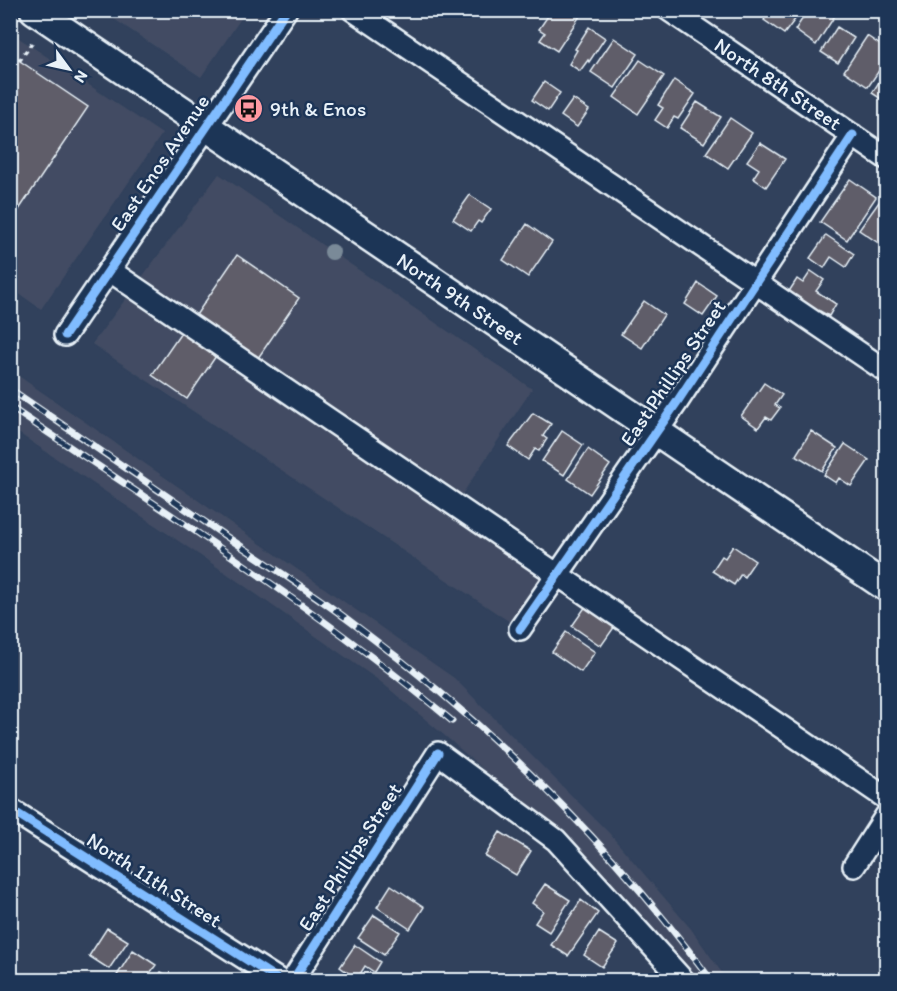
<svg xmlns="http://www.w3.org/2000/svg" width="897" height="991" font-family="Itim,sans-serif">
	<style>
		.built { fill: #424c63 }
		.building { fill: #5f5d69; stroke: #e8f1f8; stroke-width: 1.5 }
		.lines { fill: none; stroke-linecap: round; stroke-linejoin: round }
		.minor-casing { stroke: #e8f1f8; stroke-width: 26 }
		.major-casing { stroke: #e8f1f8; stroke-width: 32 }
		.path { stroke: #e8f1f8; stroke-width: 4; stroke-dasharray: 4.5 4.5; stroke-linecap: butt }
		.minor { stroke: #1d3557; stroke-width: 21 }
		.major { stroke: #1d3557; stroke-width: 27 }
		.rail-casing { stroke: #e8f1f8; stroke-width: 7 }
		.rail { stroke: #1d3557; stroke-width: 4.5; stroke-dasharray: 14; stroke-linecap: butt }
		.cycleway-casing { stroke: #1d3557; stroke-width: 13 }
		.cycleway { stroke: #80bcff; stroke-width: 9 }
		.tree { fill: #7a8a98 }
		.labels { text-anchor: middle; stroke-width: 5; stroke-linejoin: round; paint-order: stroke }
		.street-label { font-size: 21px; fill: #e8f1f8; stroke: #1d3557 }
		.poi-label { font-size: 21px; fill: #e8f1f8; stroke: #1d3557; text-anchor: start }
	</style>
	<rect width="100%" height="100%" fill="#31415c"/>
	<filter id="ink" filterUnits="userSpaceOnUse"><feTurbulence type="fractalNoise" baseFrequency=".0167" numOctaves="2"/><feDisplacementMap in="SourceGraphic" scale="12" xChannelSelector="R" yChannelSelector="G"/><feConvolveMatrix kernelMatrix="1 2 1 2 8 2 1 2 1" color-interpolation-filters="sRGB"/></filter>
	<g filter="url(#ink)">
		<path class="built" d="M102,11H246L201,77Z
			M10,32L162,134L41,309L11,288Z
			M219,174L532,389L459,499L554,561L513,624L92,344Z
			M10,370L454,678L609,833L691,929L727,980H689L520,802L451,741L381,682L226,573L11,428Z"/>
		<path class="building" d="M552,10H572L580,16L557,51L540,40L545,33L539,29Z
			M770,10H802L784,34L764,20Z
			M808,10L838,11L816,45L795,30Z
			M589,27L605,38L589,62L588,60L580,71L569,64L577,50L575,49Z
			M837,27L854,38L838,63L821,52Z
			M867,36L886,49V60L868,87L844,71Z
			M614,38L638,54L615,88L591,72Z
			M14,57L88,107L10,223V62Z
			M640,60L664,76L638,114L614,97Z
			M886,71V102L872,93Z
			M674,80L695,94L678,119L674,117L667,128L655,120L663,108L658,105Z
			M544,82L560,93L548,111L532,100Z
			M573,99L589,110L577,127L561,116Z
			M697,102L721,117L704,143L680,128Z
			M730,118L752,133L728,168L706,153Z
			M760,143L785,159L766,187L753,178L759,169L747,161Z
			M850,179L876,197L847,240L820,222Z
			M470,195L491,209L481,223L478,221L471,231L453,219Z
			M879,202L886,207V234L880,244L859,230Z
			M527,224L552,242L528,277L503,260Z
			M826,235L854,254L846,267L831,257L824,268L810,258Z
			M237,255L299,298L256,361L194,318Z
			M811,271L824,280L816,291L836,304L829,316L820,311L815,319L788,293L797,279L803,283Z
			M698,283L717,296L703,316L685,304Z
			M644,301L664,315L642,348L621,334Z
			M183,330L218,353L187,399L152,375Z
			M764,383L782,395L775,405L780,408L771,420L766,417L758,428L741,416Z
			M533,413L551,424L543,436L547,439L539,451L535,449L528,460L508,446Z
			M562,431L583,445L564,475L542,461Z
			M811,431L837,448L822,471L796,455Z
			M845,444L869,460L851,486L839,478L836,483L824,475Z
			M588,449L610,465L590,494L568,479Z
			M733,546L755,561L744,577L741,574L734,585L712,571L722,556L725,558Z
			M586,606L615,626L601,646L572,626Z
			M566,632L595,652L581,672L552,652Z
			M500,832L531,851L516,875L485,856Z
			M545,884L570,900L549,932L535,923L543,911L532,903Z
			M391,885L424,907L410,929L377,907Z
			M581,900L598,913L568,956L551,945Z
			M374,915L400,932L384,955L358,938Z
			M107,928L128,941L109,969L89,956Z
			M599,932L618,944L602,967L584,955Z
			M355,945L380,962L374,972L365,966L357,979L340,967Z
			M133,950L156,965L145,980H122L116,977Z
			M161,972L175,980H156Z"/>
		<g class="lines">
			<defs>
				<path id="minor" d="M353,10L886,371
					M669,10L886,158
					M109,270L886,798
					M65,335L286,10
					M520,629L677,402L853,135
					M10,809L279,980
					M854,866L886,816
					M293,980L438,753L556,840L683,980"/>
				<path id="major" d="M34,10L886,587"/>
			</defs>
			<use href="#minor" class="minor-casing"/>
			<use href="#major" class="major-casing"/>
			<path class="path" d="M19,61L32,43"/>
			<use href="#minor" class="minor"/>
			<use href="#major" class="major"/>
			<defs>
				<path id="rail" d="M10,389C81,437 151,485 221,533C266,563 312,592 355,625C490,725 611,845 711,980
					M10,407C160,508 313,605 452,721"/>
			</defs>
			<use href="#rail" class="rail-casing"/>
			<use href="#rail" class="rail"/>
			<defs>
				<path id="cycleway" d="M65,335L286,10
					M520,629L677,402L853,135
					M10,809L279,980
					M293,980L438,753"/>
			</defs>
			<use href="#cycleway" class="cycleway-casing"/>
			<use href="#cycleway" class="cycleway"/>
		</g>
		<circle class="tree" cx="332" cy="252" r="8"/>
	</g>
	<defs>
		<symbol id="bus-disc" viewBox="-11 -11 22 22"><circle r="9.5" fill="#ff9aa2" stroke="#1d3557"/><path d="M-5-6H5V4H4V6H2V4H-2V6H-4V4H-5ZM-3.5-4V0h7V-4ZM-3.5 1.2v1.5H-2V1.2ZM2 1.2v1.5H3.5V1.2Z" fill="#111"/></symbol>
	</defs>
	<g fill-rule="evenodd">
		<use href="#bus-disc" x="232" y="92" width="33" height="33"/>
	</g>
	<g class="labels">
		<g class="street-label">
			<text transform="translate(778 84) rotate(34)" y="7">North 8th Street</text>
			<text transform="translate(160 163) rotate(-56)" y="7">East Enos Avenue</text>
			<text transform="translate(460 299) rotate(34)" y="7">North 9th Street</text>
			<text transform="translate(673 373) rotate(-56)" y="7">East Phillips Street</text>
			<text transform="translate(350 857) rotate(-57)" y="7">East Phillips Street</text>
			<text transform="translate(154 880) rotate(33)" y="7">North 11th Street</text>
		</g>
		<g class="poi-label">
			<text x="270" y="116">9th &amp; Enos</text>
		</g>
	</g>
	<rect width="897" height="991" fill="none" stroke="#1d3557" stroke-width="36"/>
	<rect x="18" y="18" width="861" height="955" fill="none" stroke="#e8f1f8" stroke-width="2" filter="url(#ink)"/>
	<g transform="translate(69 69) rotate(123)" stroke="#1d3557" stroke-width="4.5" paint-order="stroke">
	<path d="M0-4.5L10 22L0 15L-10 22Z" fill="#e8f1f8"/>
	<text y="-9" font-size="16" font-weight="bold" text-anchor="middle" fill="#e8f1f8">N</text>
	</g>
</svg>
